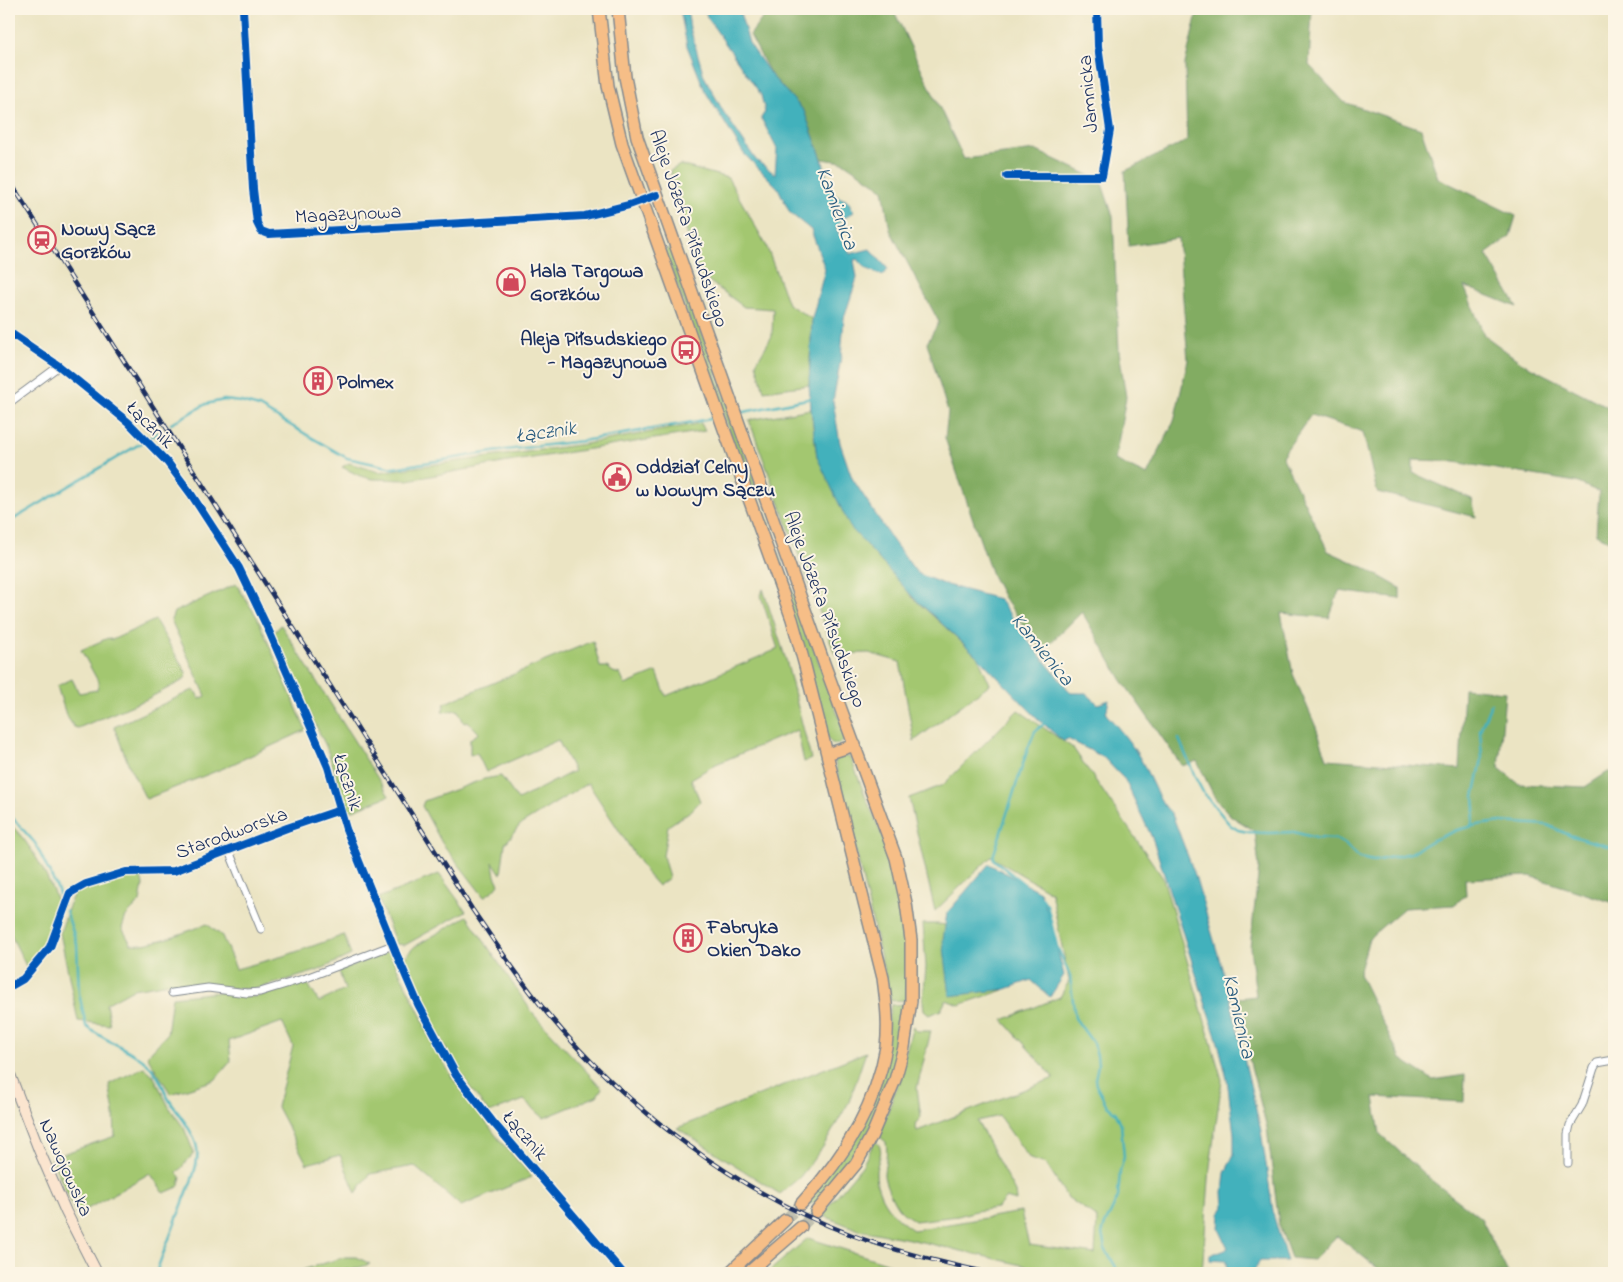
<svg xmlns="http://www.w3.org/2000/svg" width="1623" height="1282" font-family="'Indie Flower',sans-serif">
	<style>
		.green { fill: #a3c770; stroke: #5f7b67 }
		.forest { fill: #82ac62; stroke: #4e6e60 }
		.water { fill: #42b1bc; stroke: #2e708d }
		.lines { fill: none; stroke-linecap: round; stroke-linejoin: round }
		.stream { stroke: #42b1bc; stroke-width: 2.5 }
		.primary-tunnel { stroke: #c1c0af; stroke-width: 11; stroke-dasharray: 11 5.5; stroke-linecap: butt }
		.street-casing { stroke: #838a90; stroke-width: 9 }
		.secondary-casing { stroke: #838a90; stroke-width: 12 }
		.primary-casing { stroke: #838a90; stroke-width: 14 }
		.street { stroke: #fff; stroke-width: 7 }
		.secondary { stroke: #fbe5cf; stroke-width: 10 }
		.primary { stroke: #f6be87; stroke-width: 11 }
		.rail-casing { stroke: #1b2f5e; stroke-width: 4.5 }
		.rail { stroke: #fcf5e5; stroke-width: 2.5; stroke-dasharray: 8; stroke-linecap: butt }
		.cycleway-casing { stroke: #fcf5e5; stroke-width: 11 }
		.cycleway { stroke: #0057b8; stroke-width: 8 }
		.labels { text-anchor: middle; stroke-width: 4; stroke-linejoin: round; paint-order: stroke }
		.street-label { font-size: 20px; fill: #1b2f5e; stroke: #fcf5e5 }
		.poi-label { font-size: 20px; font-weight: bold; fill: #1b2f5e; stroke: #fcf5e5; text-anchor: start }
		.water-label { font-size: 21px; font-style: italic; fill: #295c7f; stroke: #fcf5e5 }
	</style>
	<rect width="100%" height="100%" fill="#fcf5e5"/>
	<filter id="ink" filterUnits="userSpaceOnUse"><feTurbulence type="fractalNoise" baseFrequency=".02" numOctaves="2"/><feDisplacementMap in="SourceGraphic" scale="10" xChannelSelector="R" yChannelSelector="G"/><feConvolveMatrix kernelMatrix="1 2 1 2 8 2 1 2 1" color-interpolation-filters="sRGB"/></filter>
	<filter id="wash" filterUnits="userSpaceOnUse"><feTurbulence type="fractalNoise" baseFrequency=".0096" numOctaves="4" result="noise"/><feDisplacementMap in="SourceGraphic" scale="20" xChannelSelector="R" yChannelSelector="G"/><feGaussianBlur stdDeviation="1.12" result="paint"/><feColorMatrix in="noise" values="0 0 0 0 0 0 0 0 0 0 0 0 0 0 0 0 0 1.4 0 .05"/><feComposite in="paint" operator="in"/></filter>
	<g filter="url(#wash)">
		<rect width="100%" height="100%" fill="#ebe4c3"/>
		<path class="green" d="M680,165L728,178L766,245L788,304L812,319L809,385L764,391L756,363L772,336L773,309L744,307L698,273L670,171Z
			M668,248L672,249L755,482L756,488L752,493L665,251Z
			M811,409L817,457L911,596L978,657L990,684L914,741L900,662L869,653L835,654L749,420Z
			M701,423L705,431L514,461L408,480L373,479L360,476L342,467L349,463L379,472L585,444Z
			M758,510L764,512L845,734C845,745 834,748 828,739Z
			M236,584L257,617L306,730L224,768L146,799L130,768L114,727L193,690L196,692L199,699L206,696L171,620L174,612Z
			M763,589L786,660L811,759L804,762L797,730L716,764L691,779L700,801L692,810L668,826L663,856L669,878L658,886L648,875L588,783L520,825L505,844L501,874L493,862L495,876L499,884L494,890L484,897L442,843L422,806L424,801L484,779L501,776L518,800L574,771L558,740L486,772L477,753L470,755V739L479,733L468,721L464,723L458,710L442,712L445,703L593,641L600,667H607L613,672L620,674L625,685L657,672L666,696L778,649L761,596Z
			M155,620L187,674L184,680L145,700L78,728L74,727L66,715L57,686L72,679L79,693L97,690L99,683L81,650L108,638L112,640Z
			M281,625L389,796L346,813L340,787L326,746L294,682L274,633Z
			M1018,710L1073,748L1163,878L1222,1080L1210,1166L1202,1273H1057L909,1239L859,1230L824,1216L826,1209L862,1166L875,1141C887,1150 876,1161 876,1173C876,1198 893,1217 913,1230L1021,1212L1029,1245L1095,1254L1097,1218L1067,1197L1046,1164L1030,1159L999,1116L977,1121L1015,1192L1016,1201L1006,1198L997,1208L976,1211L958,1216L915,1221C910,1217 903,1214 899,1209C894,1203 883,1181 884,1173C885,1162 888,1153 886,1142L879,1136L895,1091L913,1026L916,1031H931L917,1088L921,1117L915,1124L917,1131L1054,1078L1003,1020L1060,997L1069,981L1051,892L991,857L935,911L909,798L943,785Z
			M842,756L849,757L852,761L866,798L886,844L899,890L907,936L906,1000L891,1001L835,762L837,758Z
			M9,823C32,844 48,877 59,906L45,947L27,968L9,931Z
			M439,874L466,911L405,945L396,944L378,898Z
			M120,876L141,877L143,885L140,902L126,916L122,928L131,944C149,947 188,931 207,924L222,936L236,969L287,955L344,935L351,955L317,971L256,989H239L216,986L176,988L169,983L133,989L106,1004L110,1025L78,1021L60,933L73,894L87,886Z
			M467,916L534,1015L602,1088L597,1096L544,1118L524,1100L489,1113C462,1079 440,1040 421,1001C414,987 407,973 404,958L414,947Z
			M923,924H938L953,926L989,975L1004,990L959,1005L946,1000L941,1010L930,1015L924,1010L923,1002L926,967Z
			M389,951L425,1024L424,1027L453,1079L501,1142L532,1177L461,1206L414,1166L370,1174L356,1193L340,1155L307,1164L277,1107L293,1046L282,1022L229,1041L231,1061L215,1080L171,1094L147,1056L167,1034L172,997L220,992L239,996L256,997L306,981L319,1002L345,990L339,971Z
			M906,1004L896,1062L878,1112L856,1157L818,1201L805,1206L871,1108L891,1005Z
			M866,1052L849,1102L823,1147L800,1177L780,1194L677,1128Z
			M144,1067L153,1075L169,1107L184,1128L194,1153L177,1173L181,1178L178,1187L164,1193L150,1173L77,1215L51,1158L115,1136L114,1113L109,1084Z
			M808,1238L918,1273H767Z
			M345,1257H357L370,1264L349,1271L348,1269L335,1273H297L305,1269Z"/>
		<path class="forest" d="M769,9H893L964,159L1035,150L1101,181L1113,216L1119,351L1126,397L1115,460L1147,475L1174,421L1188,360L1178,238L1129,246L1125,171L1187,141L1185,64L1198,9H1312L1309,65L1344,102L1421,129L1438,178L1516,216L1510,236L1486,254L1517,307L1464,286L1484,335L1522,363L1614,410V544L1596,534L1599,492L1576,482L1448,461L1413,460V473L1472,499L1476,517L1377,492L1363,432L1311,415L1282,456L1328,551L1365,568L1400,588V599L1339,591L1329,618L1281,613L1293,674L1316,727L1327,759L1460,769L1464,688L1505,692L1499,768L1519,784L1585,787L1608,772H1614V903L1530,876L1465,879L1466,895L1454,905L1404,908L1369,938L1359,974L1401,1059L1433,1080L1465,1075L1464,1102L1374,1097L1380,1134L1431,1180L1481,1218L1508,1273H1381L1380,1270L1337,1236L1313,1260L1291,1258L1279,1225L1267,1128L1248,1055L1238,998L1256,996L1250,947L1259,867L1255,831L1231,816L1215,798L1197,761L1182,766L1121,679L1082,612L1042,651L1004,598L992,575L945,438L948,412L927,343L939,322L890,230L883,189L843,162L822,159L804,111L771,75L750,35Z"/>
		<path class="water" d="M680,9H687L690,28L704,76L723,111L756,160L775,174L777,149L761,118L765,112L761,95L707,17L705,9H739L749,43L771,75L804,111L822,159L832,194L848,201L854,212L841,220L836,228L850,254L870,249L888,269L883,276L865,268L858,259L854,260L857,278L844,318L841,358L833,401L840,443L852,478L893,541L917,573L943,584L999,599L1030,643L1071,693H1086L1098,704L1109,700L1106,714C1119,728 1132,744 1141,760C1151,778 1157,800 1172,814L1195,875L1228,989L1261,1131L1274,1217L1287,1261H1260L1253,1273H1227L1226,1261L1210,1260V1255L1228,1248L1219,1229L1220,1213L1224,1207L1223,1192L1225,1173L1234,1154V1134L1227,1079L1219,1046L1153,840L1125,780L1103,757L1068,739L1063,741L1037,718L978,657L912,596L850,527L817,457L811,409L809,385L812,319L825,269L811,230L790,213L778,188L744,154L705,91L687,46Z
			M989,864L1040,892L1048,913L1064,975L1050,997L1031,980L1006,989L950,996L943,940L947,913Z"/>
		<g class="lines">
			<path class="stream" d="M739,413L812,398
				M171,424L206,404L224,400L241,402L259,407L347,458L393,468L505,450L582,441L716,418
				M9,522L158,433
				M1179,739L1196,779L1203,792L1230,825L1238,830L1248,832L1269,833L1294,832L1316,838L1336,839L1346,845L1359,858L1374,861L1411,853L1429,842L1457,830L1477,825L1501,822L1547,825L1569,835L1614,848
				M9,814L35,843L57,888L63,904
				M1471,826L1475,810L1474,797L1482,759L1480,730L1491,704
				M1024,884L994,860L993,857L1028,748L1035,731L1045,723
				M1042,898L1047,905L1057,946L1070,976L1075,1018L1093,1043L1097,1055L1098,1065L1095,1079L1096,1085L1107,1106L1116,1113L1121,1125L1124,1157L1120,1171L1118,1197L1104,1227L1102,1234L1105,1249L1116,1267L1115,1273
				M66,911L77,944L79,993L86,1026C104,1041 128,1048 145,1062C157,1071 162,1085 168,1098C177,1113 191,1127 196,1144C200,1156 195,1171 191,1182L158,1267L157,1273"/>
		</g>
	</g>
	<g filter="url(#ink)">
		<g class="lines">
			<path class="primary-tunnel" d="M785,1220L801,1204
				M801,1227L816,1212"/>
			<defs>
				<path id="street" d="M243,9L253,189L257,223L261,231L269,234L585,216L629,205L657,195
					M1007,176H1102L1110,130L1098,46L1097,9
					M9,332L59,366L128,422L168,463L191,494L239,568L269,631L328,767L346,829L396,953L418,1004L456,1075L492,1121L623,1273
					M9,403L59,366
					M229,851L261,929
					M9,987L23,979L50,947L70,893L86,884L126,872L174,871L287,828L340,810
					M172,993L208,988L247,993L260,992L306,978L393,945
					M1568,1163V1134L1570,1125L1582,1105L1594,1068L1597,1063L1614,1060"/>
				<path id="secondary" d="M9,1072L39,1150L66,1212L97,1273"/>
				<path id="primary" d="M599,9L608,86L622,144L792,619L805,666L883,978C886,1001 889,1024 886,1047C876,1107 841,1161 801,1204
					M618,9L625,77L637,137L825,666L896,858L906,903L911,940V1001L904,1047L895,1080L872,1135L856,1164L816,1212
					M827,754L855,745
					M729,1273L785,1220
					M748,1273L801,1227"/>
			</defs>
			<use href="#street" class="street-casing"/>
			<use href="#secondary" class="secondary-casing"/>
			<use href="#primary" class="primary-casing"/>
			<use href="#street" class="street"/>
			<use href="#secondary" class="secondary"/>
			<use href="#primary" class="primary"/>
			<defs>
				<path id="rail" d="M9,180L472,909C496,944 520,980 547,1013C626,1108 736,1192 852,1235C897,1252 943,1263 990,1273"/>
			</defs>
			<use href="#rail" class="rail-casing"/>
			<use href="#rail" class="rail"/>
			<defs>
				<path id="cycleway" d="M243,9L253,189L257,223L261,231L269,234L585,216L629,205L657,195
					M1007,176H1102L1110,130L1098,46L1097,9
					M9,332L59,366L128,422L168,463L191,494L239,568L269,631L328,767L346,829L396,953L418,1004L456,1075L492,1121L623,1273
					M9,987L23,979L50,947L70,893L86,884L126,872L174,871L287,828L340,810"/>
			</defs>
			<use href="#cycleway" class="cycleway-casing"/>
			<use href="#cycleway" class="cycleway"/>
		</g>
	</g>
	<defs>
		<symbol id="station-ring" viewBox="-11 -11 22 22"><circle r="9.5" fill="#fcf5e5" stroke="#d1495b" stroke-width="1.5"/><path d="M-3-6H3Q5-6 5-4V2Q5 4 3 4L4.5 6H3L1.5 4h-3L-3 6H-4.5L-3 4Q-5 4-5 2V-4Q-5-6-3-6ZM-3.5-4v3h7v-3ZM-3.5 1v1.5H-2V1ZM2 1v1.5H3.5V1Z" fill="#d1495b"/></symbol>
		<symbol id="shop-ring" viewBox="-11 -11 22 22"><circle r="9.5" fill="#fcf5e5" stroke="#d1495b" stroke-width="1.5"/><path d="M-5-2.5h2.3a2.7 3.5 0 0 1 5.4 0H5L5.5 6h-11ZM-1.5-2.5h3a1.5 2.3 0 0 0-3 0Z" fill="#d1495b"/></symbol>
		<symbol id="bus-ring" viewBox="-11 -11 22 22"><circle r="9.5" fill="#fcf5e5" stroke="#d1495b" stroke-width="1.5"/><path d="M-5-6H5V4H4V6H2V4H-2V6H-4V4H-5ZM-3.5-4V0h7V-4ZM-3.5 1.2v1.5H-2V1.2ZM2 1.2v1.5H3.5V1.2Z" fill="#d1495b"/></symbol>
		<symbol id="building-ring" viewBox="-11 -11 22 22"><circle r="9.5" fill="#fcf5e5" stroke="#d1495b" stroke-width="1.5"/><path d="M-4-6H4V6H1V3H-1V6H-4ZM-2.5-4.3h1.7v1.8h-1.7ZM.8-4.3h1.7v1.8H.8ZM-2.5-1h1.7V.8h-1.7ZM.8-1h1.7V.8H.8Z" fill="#d1495b"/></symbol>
		<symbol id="civic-ring" viewBox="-11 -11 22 22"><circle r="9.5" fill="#fcf5e5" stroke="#d1495b" stroke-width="1.5"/><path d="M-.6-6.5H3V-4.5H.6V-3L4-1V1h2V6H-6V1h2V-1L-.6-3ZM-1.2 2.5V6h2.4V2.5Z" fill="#d1495b"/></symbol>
	</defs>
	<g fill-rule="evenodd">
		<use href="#station-ring" x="26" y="224" width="32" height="32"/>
		<use href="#shop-ring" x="495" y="266" width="32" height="32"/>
		<use href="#bus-ring" x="670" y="334" width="32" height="32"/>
		<use href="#building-ring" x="302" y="365" width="32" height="32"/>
		<use href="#civic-ring" x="601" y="461" width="32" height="32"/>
		<use href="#building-ring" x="672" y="922" width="32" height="32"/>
	</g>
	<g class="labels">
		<g class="street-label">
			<text transform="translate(1087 94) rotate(-95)" y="7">Jamnicka</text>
			<text transform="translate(348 213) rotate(-3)" y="7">Magazynowa</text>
			<text transform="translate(690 228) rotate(71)" y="7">Aleje Józefa Piłsudskiego</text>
			<text transform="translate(151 424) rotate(44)" y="7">Łącznik</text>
			<text transform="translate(826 609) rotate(70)" y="7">Aleje Józefa Piłsudskiego</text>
			<text transform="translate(349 782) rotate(72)" y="7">Łącznik</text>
			<text transform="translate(231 832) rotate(-20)" y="7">Starodworska</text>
			<text transform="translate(526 1135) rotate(49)" y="7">Łącznik</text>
			<text transform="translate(67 1167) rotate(66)" y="7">Nawojowska</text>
		</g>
		<g class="poi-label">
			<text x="61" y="235">Nowy Sącz<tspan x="61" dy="23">Gorzków</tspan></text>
			<text x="530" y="277">Hala Targowa<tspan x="530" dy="23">Gorzków</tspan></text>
			<text x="667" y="345" text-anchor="end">Aleja Piłsudskiego<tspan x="667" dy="23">- Magazynowa</tspan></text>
			<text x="337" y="388">Polmex</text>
			<text x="636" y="473">Oddział Celny<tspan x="636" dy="23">w Nowym Sączu</tspan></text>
			<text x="707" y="933">Fabryka<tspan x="707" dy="23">Okien Dako</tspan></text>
		</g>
		<g class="water-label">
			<text transform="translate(838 208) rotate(70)" y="7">Kamienica</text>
			<text transform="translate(546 431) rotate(-8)" y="7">Łącznik</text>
			<text transform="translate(1043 649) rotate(51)" y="7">Kamienica</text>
			<text transform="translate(1240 1016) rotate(77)" y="7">Kamienica</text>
		</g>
	</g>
	<rect width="1623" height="1282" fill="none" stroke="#fcf5e5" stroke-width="30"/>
</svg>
